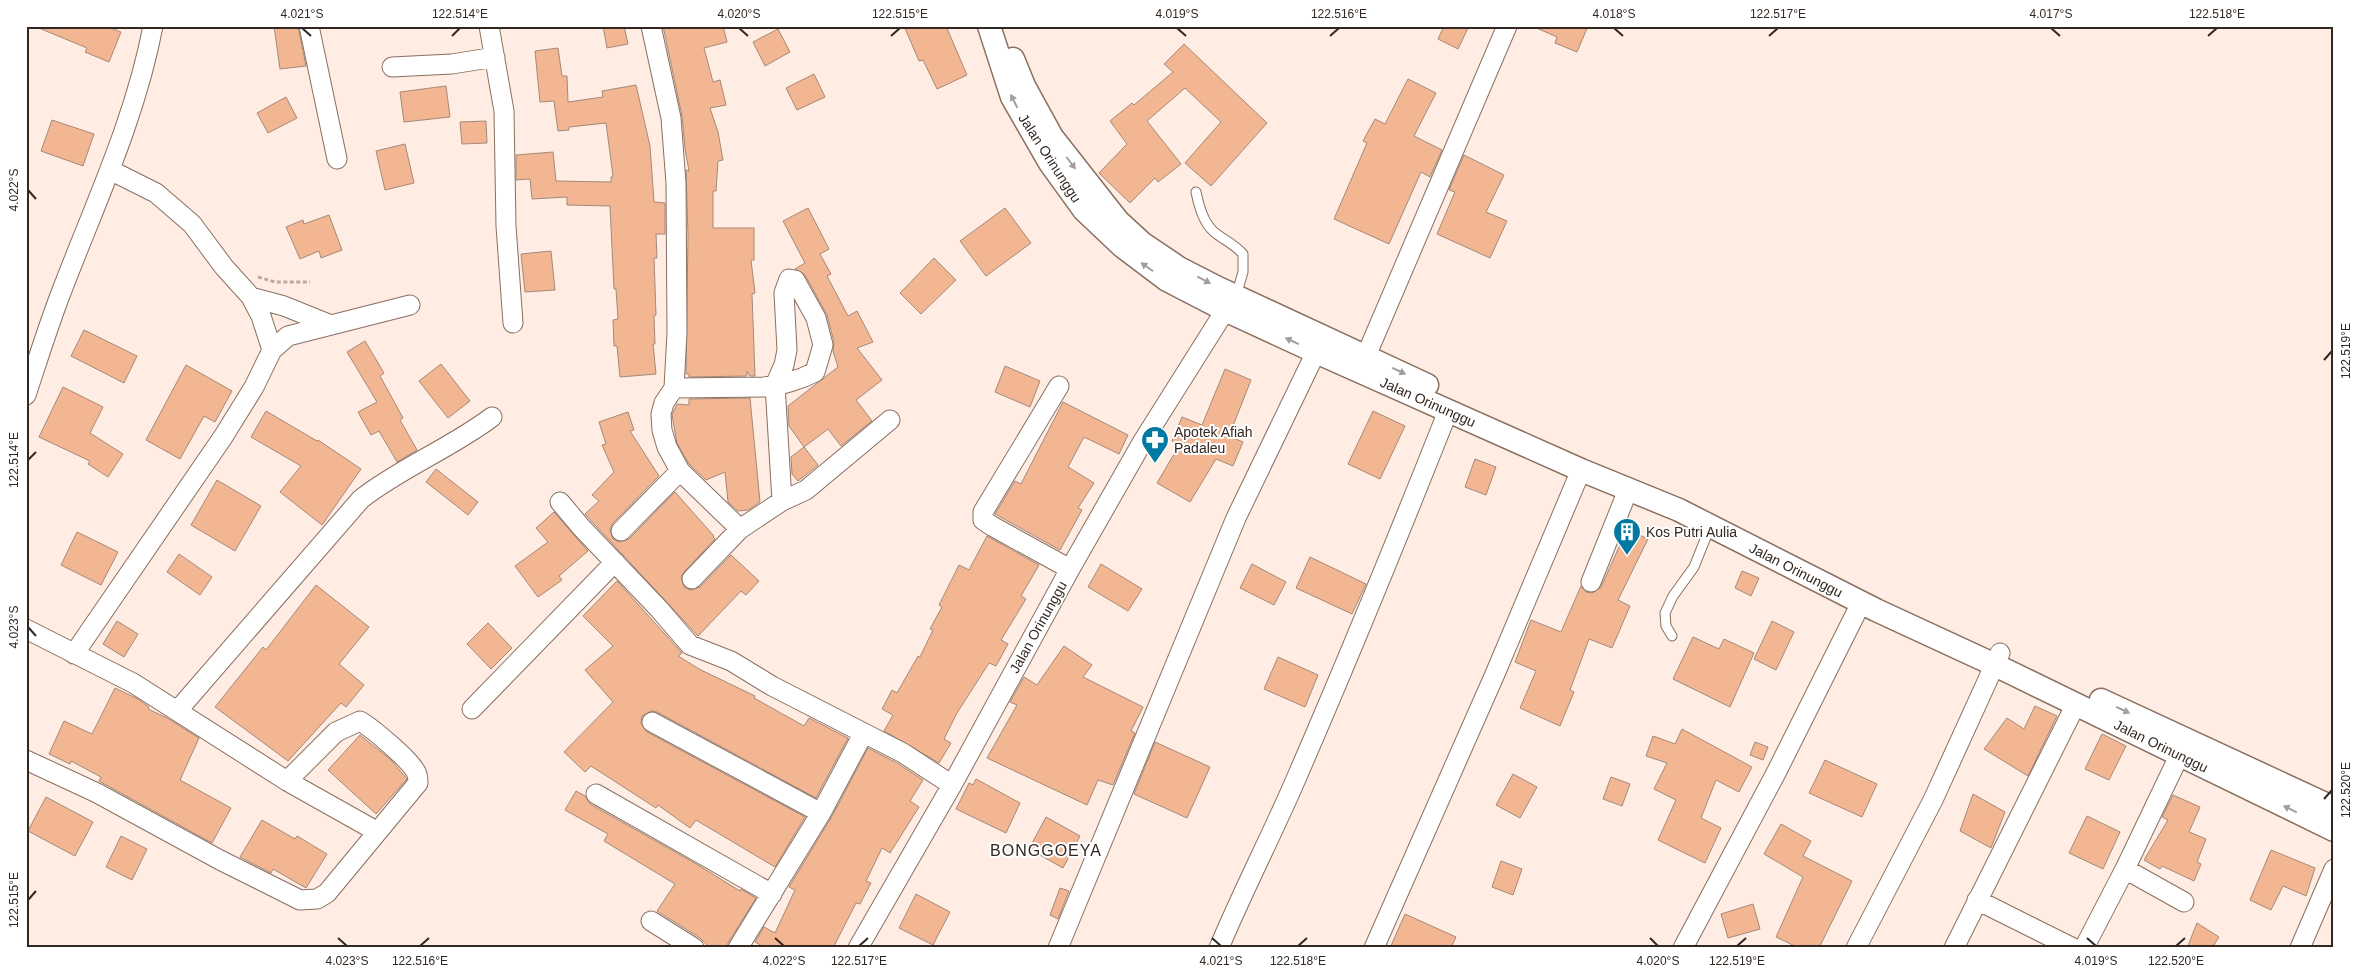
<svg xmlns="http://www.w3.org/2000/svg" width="2360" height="974" font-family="Arial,sans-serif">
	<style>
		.building { fill: #f3b693; stroke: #a48979 }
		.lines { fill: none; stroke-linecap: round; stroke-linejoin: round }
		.service-casing { stroke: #896f60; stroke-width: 11 }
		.minor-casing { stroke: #896f60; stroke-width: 21 }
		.tertiary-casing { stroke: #896f60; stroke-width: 25 }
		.path { stroke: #baaaa1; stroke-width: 3; stroke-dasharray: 4 2.5; stroke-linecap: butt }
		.service { stroke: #fff; stroke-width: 9 }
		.minor { stroke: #fff; stroke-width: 19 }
		.tertiary { stroke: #fff; stroke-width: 22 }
		.oneway { fill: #a39e9b }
		.ticks { fill: none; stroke: #322721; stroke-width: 2 }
		.labels { text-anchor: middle; stroke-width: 4; stroke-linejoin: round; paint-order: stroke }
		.street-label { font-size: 14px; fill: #322721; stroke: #fff }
		.poi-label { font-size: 14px; fill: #322721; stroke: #fff; text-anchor: start }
		.quarter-label { font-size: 16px; letter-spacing: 1px; fill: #322721; stroke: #fff }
		.neatline { fill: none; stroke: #322721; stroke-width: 2 }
		.ticks-label { font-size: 12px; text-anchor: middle; fill: #322721 }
	</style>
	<rect width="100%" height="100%" fill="#ffece2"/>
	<path class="building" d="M34,26H106L121,32L109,62L85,52L87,48Z
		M274,26H298L306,66L280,69Z
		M603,26H624L628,44L607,48Z
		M663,26H723L727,42L704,48L713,82L720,80L726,105L710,108L718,132L723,160L718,161L716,191H713V228H754V260H751L755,293L752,294L755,376H750L747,371V376L689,377V374H686L688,235L686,170L689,171L685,149L682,116Z
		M904,26H946L967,75L937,89L923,60L919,61Z
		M1444,26H1469L1458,49L1438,39Z
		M1532,26H1588L1577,52L1555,43L1557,37Z
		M778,29L790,52L765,66L753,42Z
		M1184,44L1267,123L1211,186L1185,163L1221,122L1185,88L1147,121L1181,164L1158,182L1155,178L1130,203L1099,173L1127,144L1110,121L1132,103L1134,105L1173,72L1164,64Z
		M558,48L562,76H567L568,102L603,97L602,91L636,85L650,146L654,202L665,203V234H656L657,258H654L656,315L654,316L655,344H653L656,374L620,377L617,346H614L613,320L618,319L616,289H614L610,206L567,205V197L532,199L530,179L516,180V155L553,152L556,181L611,182V177L613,176L606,123L569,127V130L558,131L554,101L540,102L535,51Z
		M814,74L825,97L797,110L786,88Z
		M1408,79L1436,93L1414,136L1442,150L1430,177L1421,172L1389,244L1334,219L1367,143L1363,141L1375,119L1385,124Z
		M446,86L450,117L404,122L400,92Z
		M286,97L297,118L268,133L257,113Z
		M52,120L94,134L83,166L41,151Z
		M486,121L487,143L462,144L460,122Z
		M405,144L414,183L385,190L376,151Z
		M1464,155L1504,175L1486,212L1507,221L1490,258L1437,234L1455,192L1449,190Z
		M808,208L829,249L820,254L831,274L827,276L848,316L857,311L873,342L857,348L882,380L856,400L872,421L841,446L828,429L804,447L789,426L788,406L838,367L833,351L834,342L827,315L805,275L795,269L805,263L783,221Z
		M1005,208L1031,243L986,276L960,241Z
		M329,215L342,250L321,258L319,251L300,259L286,227L303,220L304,224Z
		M551,251L555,290L525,292L521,254Z
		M934,258L956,280L921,314L900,293Z
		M84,330L137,356L124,383L71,356Z
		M365,341L384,373L380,376L403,418L400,420L417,450L397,462L379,431L371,435L358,412L377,402L347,352Z
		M441,364L470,401L448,418L419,381Z
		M186,365L232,391L215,422L204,416L180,459L146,440Z
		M1005,366L1040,381L1030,407L995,392Z
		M1225,369L1251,380L1229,436L1243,442L1233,466L1216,459L1190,502L1157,483L1180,444L1172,441L1182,417L1202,425Z
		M63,387L103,407L90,433L123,454L108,477L88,464L90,461L39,437Z
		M750,398L760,502L748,510L738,511L728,502L725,472L706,480L689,464L677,443L672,415L677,404L689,405V399Z
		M1063,402L1128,435L1119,454L1084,437L1068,467L1094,483L1078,508L1082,510L1060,550L995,514L1015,481L1021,484Z
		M266,411L317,441L318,440L361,469L322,525L280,492L301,466L251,437Z
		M1373,411L1405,426L1380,479L1348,464Z
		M628,412L634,430L630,431L659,476L613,523L610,529L613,539L619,542L629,539L675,492L714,536L713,537L715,539L684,572L681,577L684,587L690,590L700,587L731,555L759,581L746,595L741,591L698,636L585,514L599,501L592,495L614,472L602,445L606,444L599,422Z
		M804,447L818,465L798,481L792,474L791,457Z
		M1475,459L1496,467L1486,495L1465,487Z
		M436,469L478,502L468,515L426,482Z
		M217,480L261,506L235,551L191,525Z
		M554,512L588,551L559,576L562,580L538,597L515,566L548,542L536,528Z
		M1627,529L1648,539L1618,600L1630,606L1612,648L1589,639L1570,690L1574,692L1560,726L1520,708L1536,671L1515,662L1531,620L1561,632L1581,586L1586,592L1592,593L1601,587Z
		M77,532L118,552L101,585L61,565Z
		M987,536L1039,565L1021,596L1026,599L1001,640L1008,644L996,666L989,663L957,713L944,739L951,743L939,763L884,731L893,715L882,709L892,690L897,693L918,656L920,657L933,630L930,629L942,607L939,605L959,565L969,570Z
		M179,554L212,577L200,595L167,572Z
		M1310,557L1366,584L1352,614L1296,588Z
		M1101,564L1142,589L1128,611L1088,587Z
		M1252,564L1286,582L1274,605L1240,588Z
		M1742,571L1759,578L1751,596L1735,588Z
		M617,581L682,653L678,656L701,670L755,696L754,698L804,726L809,718L848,738L816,798L657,712L651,711L642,716L641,723L647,732L805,817L775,867L696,820L690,828L658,805L656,808L591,766L585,772L564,752L613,702L585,670L613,646L583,616Z
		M316,585L369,627L339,664L364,685L346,707L341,703L288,761L215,707L263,647L266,650Z
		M117,621L138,634L124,657L103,644Z
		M1772,621L1794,632L1776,670L1754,659Z
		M488,623L512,648L491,669L467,644Z
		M1693,637L1719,649L1724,639L1754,653L1730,707L1673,679Z
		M1064,646L1092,665L1083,677L1143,707L1131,731L1135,733L1113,785L1098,780L1087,805L987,758L1017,705L1010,702L1024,677L1037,685Z
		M1278,657L1318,675L1305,707L1264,689Z
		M115,688L138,699L149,707L148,709L167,718L199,738L180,780L231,808L212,843L99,781L101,777L71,761L70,764L49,754L64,721L92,734Z
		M2035,706L2057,716L2028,776L1984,749L2007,718L2024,729Z
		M1682,729L1752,767L1739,792L1716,780L1701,818L1721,828L1705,863L1658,840L1676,800L1654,789L1667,763L1646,756L1653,736L1675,744Z
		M2102,734L2126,746L2109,780L2085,769Z
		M360,735L391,760L407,779L376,814L328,770Z
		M1155,742L1210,767L1187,818L1134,794Z
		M1755,742L1768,747L1763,760L1750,755Z
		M868,748L897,763L923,780L910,801L919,807L890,853L882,848L866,881L871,883L860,904L856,903L833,948H766L755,942L764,927L775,933L795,890L789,887L831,818Z
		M1825,760L1877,784L1862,817L1809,793Z
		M1513,774L1537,787L1520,818L1496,805Z
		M1611,777L1630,784L1622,806L1603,799Z
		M976,779L1020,803L1006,833L956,809L969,783L973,785Z
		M576,791L585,796L590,804L698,865L740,891L741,889L756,898L725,948H710L700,938L657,911L675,884L604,841L608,834L565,810Z
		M1973,794L2005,812L1991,848L1960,831Z
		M2173,795L2200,807L2189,832L2206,839L2197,862L2201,864L2194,881L2162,866L2160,869L2144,860L2168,820L2162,817Z
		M46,797L93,822L75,856L28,831Z
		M2087,816L2120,832L2103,869L2069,853Z
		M1046,817L1080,836L1063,868L1029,849Z
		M262,820L295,839L297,836L327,854L306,888L273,869L271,873L240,857Z
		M1781,824L1811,841L1803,856L1852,881L1819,948H1799L1776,937L1803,877L1764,854Z
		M121,836L147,849L132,880L106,867Z
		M2271,850L2315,868L2306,896L2283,886L2271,910L2250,900Z
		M1501,861L1522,869L1513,895L1492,887Z
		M1060,888L1069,891L1058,919L1050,915Z
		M916,894L950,912L933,945L899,928Z
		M1753,904L1760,929L1728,938L1721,914Z
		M1405,914L1456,937L1451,948H1390Z
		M2197,923L2219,937L2212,948H2187Z"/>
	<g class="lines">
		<defs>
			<path id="service" d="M1196,192C1199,206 1203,222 1214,232C1224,240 1234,244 1243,254V272L1236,296
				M1672,636L1666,626L1665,613L1673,596L1694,567L1710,527"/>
			<path id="minor" d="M309,26L337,159
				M489,26L504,111L506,226L513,323
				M651,26L671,118L676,183L677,333L674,388L664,403L661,414L662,430L667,447L680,471L740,529
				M392,67L452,64L495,57
				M110,170L156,193L192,224L224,267L251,297L261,316L272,350
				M251,297L284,306L331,325
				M1360,370L1507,26
				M1059,386L983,512V520L992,526L1070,569
				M674,388L764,387C783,384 798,381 815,372L823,345L816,318L795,280L789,279L784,293L787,350L784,365L775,385L782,501L740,529L692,579
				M26,395C37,362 47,330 59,298C93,208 135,121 153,26
				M782,501L806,490L890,420
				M560,502L581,527L659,609L690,645L731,661L772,686L903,753L952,785
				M621,531L680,471
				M1591,582L1628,490
				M26,629L133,683L287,781L376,831
				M74,654L223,437L254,387L272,350L288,336L410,305
				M472,709L615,562
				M178,710L361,499C402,467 451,448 492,417
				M652,722L821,813
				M2179,756L2125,869L2184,902
				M26,760L97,793L220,860L300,900L317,899L327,893L418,783C418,779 418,776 416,772C409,759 372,728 360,721L336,732L287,781
				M596,794L772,894
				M1977,900L2073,948
				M651,921L694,948
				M738,948L821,813L863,734
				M858,948L952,785L1070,569L1143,441L1233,298
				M1058,948L1236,518L1316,352
				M1219,948C1244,888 1274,831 1299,772C1351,652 1400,532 1448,411
				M1374,948L1495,674L1581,470
				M1683,948L1776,773L1861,603
				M1856,948L1933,800L2000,653
				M1954,948L2076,704
				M2084,948L2125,869
				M2300,948L2334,869"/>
			<path id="tertiary" d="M989,26L1012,97L1050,163L1084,210L1122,246L1167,280L1225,310L1316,352L1581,470L1679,510L1876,610L1995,665L2334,830
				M1013,59L1024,86L1052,137L1118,221L1142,243L1179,268L1216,287L1427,385
				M2101,700L2334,808"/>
		</defs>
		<use href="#service" class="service-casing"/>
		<use href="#minor" class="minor-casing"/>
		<use href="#tertiary" class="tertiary-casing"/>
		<path class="path" d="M258,277L275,282H310"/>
		<use href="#service" class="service"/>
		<use href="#minor" class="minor"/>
		<use href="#tertiary" class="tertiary"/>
	</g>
	<defs><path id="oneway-solid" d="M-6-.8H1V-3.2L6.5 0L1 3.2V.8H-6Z" transform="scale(1.25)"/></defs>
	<g class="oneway">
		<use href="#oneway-solid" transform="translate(1014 101) rotate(-116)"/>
		<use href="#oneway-solid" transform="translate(1071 163) rotate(53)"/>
		<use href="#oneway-solid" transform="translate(1147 267) rotate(-145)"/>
		<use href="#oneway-solid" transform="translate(1204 280) rotate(27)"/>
		<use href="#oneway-solid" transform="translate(1292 341) rotate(-155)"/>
		<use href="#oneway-solid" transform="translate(1399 371) rotate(25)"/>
		<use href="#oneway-solid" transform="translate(2123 710) rotate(25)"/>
		<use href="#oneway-solid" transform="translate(2290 809) rotate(-154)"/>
	</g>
	<path class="ticks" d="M302,28L311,36M739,28L748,36M1177,28L1186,36M1614,28L1623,36M2051,28L2060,36M452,36L460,28M891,36L900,28M1330,36L1339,28M1769,36L1778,28M2208,36L2217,28M28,190L36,199M2324,360L2332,351M28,460L36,452M28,627L36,636M2324,799L2332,790M28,900L36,891M338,938L347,946M775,938L784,946M1212,938L1221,946M1650,938L1658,946M2087,938L2096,946M420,946L429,938M859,946L868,938M1298,946L1307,938M1737,946L1746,938M2176,946L2185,938"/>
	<defs>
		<symbol id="pharmacy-pin" viewBox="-11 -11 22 30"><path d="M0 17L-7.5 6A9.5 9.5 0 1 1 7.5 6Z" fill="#0279a1" stroke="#fff"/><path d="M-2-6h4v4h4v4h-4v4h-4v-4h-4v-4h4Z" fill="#fff"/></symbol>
		<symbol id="building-pin" viewBox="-11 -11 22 30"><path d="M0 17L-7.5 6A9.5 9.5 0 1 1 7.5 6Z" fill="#0279a1" stroke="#fff"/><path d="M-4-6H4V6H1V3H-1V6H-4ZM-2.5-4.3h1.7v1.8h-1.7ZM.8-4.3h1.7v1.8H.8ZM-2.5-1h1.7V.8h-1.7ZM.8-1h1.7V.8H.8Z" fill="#fff"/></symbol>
	</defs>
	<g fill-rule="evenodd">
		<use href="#pharmacy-pin" x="1139" y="424" width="32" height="43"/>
		<use href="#building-pin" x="1611" y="516" width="32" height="43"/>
	</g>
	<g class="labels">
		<g class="street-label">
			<text transform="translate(1050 158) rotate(57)" y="5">Jalan Orinunggu</text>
			<text transform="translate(1428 402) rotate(24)" y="5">Jalan Orinunggu</text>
			<text transform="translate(1796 570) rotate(27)" y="5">Jalan Orinunggu</text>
			<text transform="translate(1038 627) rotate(-61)" y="5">Jalan Orinunggu</text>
			<text transform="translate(2161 746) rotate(26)" y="5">Jalan Orinunggu</text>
		</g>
		<g class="poi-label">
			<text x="1174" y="437">Apotek Afiah<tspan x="1174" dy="16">Padaleu</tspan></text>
			<text x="1646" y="537">Kos Putri Aulia</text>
		</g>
		<g class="quarter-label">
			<text x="1046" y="856">BONGGOEYA</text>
		</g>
	</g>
	<rect width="2360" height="974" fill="none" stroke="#ffffff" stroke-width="55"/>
	<rect x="28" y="28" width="2304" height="918" class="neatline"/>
	<g class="ticks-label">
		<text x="302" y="18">4.021°S</text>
		<text x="460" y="18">122.514°E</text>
		<text x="739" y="18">4.020°S</text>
		<text x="900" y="18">122.515°E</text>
		<text x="1177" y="18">4.019°S</text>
		<text x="1339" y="18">122.516°E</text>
		<text x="1614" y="18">4.018°S</text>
		<text x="1778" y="18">122.517°E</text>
		<text x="2051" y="18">4.017°S</text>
		<text x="2217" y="18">122.518°E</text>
		<text transform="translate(14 190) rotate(-90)" y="4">4.022°S</text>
		<text transform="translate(2346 351) rotate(-90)" y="4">122.519°E</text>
		<text transform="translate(14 460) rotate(-90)" y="4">122.514°E</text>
		<text transform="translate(14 627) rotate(-90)" y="4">4.023°S</text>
		<text transform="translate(2346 790) rotate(-90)" y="4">122.520°E</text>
		<text transform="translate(14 900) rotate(-90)" y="4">122.515°E</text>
		<text x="347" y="965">4.023°S</text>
		<text x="420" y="965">122.516°E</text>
		<text x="784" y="965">4.022°S</text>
		<text x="859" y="965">122.517°E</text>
		<text x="1221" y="965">4.021°S</text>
		<text x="1298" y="965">122.518°E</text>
		<text x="1658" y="965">4.020°S</text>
		<text x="1737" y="965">122.519°E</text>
		<text x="2096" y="965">4.019°S</text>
		<text x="2176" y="965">122.520°E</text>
	</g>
</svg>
